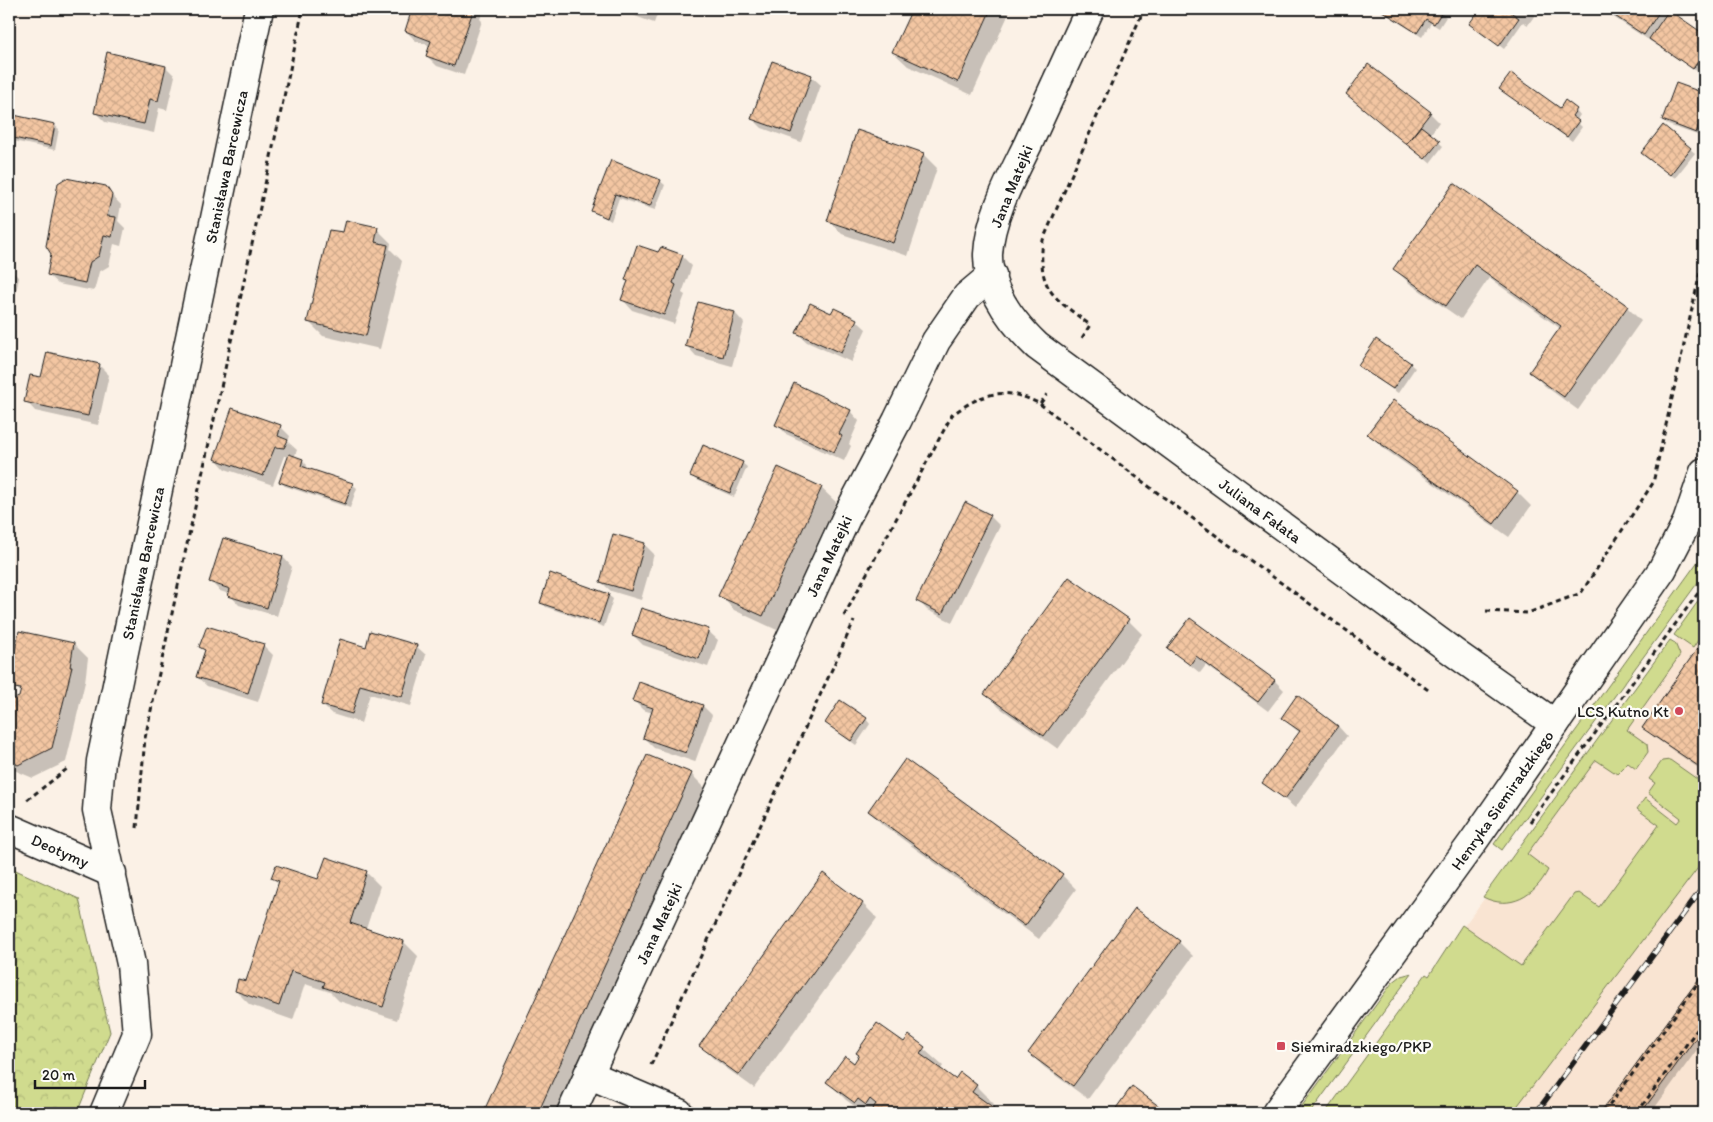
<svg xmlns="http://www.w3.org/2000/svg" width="1713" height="1122" font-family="Itim,sans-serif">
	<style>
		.built { fill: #f9e4d2 }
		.grass { fill: #d0db8e; stroke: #767c55 }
		.park { fill: url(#park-crowns); stroke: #767c55 }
		.shadow { fill: #0003 }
		.building { fill: url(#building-cross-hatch); stroke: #1c1c1c }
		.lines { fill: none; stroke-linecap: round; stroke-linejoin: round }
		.minor-casing { stroke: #1c1c1c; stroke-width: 31 }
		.path { stroke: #1c1c1c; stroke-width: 3; stroke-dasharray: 5 4; stroke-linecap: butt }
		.minor { stroke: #fdfcf7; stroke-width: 28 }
		.rail-casing { stroke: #1c1c1c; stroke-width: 5.5 }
		.rail { stroke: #fdfcf7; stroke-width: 4; stroke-dasharray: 11; stroke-linecap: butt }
		.poi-dot { fill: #d1495b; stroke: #fdfcf7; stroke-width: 2 }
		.labels { text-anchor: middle; stroke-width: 4.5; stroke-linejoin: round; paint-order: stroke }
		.street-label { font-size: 16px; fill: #1c1c1c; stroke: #fdfcf7 }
		.poi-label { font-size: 16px; fill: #1c1c1c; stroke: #fdfcf7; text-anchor: end }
	</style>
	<defs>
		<pattern id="park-crowns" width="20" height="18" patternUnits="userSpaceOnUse" patternTransform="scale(1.25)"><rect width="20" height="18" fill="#d0db8e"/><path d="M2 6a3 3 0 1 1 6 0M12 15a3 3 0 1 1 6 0" fill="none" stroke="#b2bb7a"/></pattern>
		<pattern id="building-cross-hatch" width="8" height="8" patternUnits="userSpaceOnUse" patternTransform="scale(1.25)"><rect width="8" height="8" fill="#f3c6a2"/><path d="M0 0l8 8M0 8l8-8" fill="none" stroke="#d0aa8b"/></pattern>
	</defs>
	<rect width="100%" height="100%" fill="#fbf1e6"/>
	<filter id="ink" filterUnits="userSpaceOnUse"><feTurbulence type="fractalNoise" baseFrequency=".02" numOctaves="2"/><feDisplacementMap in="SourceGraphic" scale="10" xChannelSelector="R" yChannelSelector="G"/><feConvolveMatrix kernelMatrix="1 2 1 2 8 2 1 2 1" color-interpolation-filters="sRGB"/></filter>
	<g filter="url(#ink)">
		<path class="built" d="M1704,602V1113H1330L1464,926Z"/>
		<path class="grass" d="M1704,553V574L1502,850L1494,844Z
			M1704,593V631L1693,648L1674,635Z
			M1670,640L1675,643L1680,655L1627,730L1647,744L1648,752L1636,769L1628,763L1617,774L1596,760L1527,854L1548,870C1535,896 1510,911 1483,897Z
			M1670,760L1704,784V860L1512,1113H1325L1426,974L1429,976L1462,925L1521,966L1574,894L1579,893L1599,907L1659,825L1637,809L1645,798L1677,823L1681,818L1648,793L1655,783L1649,779L1662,761Z
			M1412,973L1310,1113H1301L1302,1106L1392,983L1401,976Z"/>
		<path class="park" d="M9,867L79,899L110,1032L77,1113H9Z"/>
		<path class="shadow" d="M414,9H484L480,19L482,21L464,75L437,66L427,56L431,46L416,41L406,31Z
			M616,9H659L654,23Z
			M913,9H1011L972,95L908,66L893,52Z
			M1378,9H1439L1438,10L1446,17L1439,28L1431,23L1422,37Z
			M1482,9H1503L1506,11V9H1539L1528,25L1523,22L1504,49L1471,24Z
			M1601,9H1677L1673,14L1704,36V63L1698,72Z
			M166,67L175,76L167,110L159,108L154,133L105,122L96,113Z
			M811,76L821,85L801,142L762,128L753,119Z
			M1677,85L1704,95V125L1700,136L1668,125L1663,120Z
			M1501,89L1561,110H1576L1580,115L1576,121L1582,127L1572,141Z
			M1347,94L1430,113L1439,122L1430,135L1443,146L1430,163Z
			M9,115L54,125L59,129L55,150L9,140Z
			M1690,149L1695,153L1675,178L1647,157Z
			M923,154L937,168L908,256L842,234L828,220Z
			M612,162L660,181L665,185L655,210L619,198L611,221L593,211Z
			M1454,185L1627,307L1641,321L1578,410L1545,386L1531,372L1561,329L1489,278L1461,319L1409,283L1395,269Z
			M105,188L121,205L118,221L125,228L121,246L114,244L109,266L99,272L94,291L58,284L48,275Z
			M377,229L391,243L390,249L402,261L380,349L323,336L309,322L344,234Z
			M659,254L682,256L692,266L682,293L685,295L674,324L632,310L623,300L629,282L626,279Z
			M9,268L19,278L13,306L9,304Z
			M735,313L744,323L732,366L696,356L687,346Z
			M832,314L856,320L866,329L851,362L807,342L797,333Z
			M1410,364L1415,368L1398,393L1364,370Z
			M99,365L109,375L98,425L35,411L26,401L41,379Z
			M850,411L859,421L849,444L851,446L844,461L786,434L777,424Z
			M280,426L290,436L288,442L297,450L294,458L302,460L307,465L306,468L352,484L357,488L350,508L285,486L280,482L289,456H284L273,485L225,469L216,459Z
			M1369,433L1517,492L1531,506L1509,537L1383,448Z
			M742,463L747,467L734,497L696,480L692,476Z
			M821,488L836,502L777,630L734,610L720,595Z
			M990,516L1000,526L952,622L927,610L918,600Z
			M224,539L283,557L292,567L277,616L239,605L229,594L220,591L211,582Z
			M644,544L654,554L641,600L611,591L601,582Z
			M608,595L613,599L604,627L546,607L542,602Z
			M1190,619L1274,680L1284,690L1268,711L1206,665L1200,673L1169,648Z
			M1128,620L1142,634L1058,749L1000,708L986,694Z
			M708,631L718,640L708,667L643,645L633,635Z
			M20,633L74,644L88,658L85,682L66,762L33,778L9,768V703L20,698L21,693L10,680Z
			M1704,641V772L1654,737L1644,727Z
			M263,645L273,655L258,702L207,686L197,677L206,652L200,647Z
			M416,646L426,655L411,706L370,694L361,723L332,714L322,705L367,648Z
			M633,700L703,706L712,715L695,762L654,748L644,738L653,713L643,710Z
			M1282,718L1338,726L1347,736L1295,808L1264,782L1300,733Z
			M866,719L870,724L856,745L831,727Z
			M647,757L691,774L709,792L564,1113H485Z
			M869,811L1062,875L1076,889L1039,939L883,825Z
			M366,872L380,886L366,929L404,942L418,956L397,1020L339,1001L330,992L305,984L293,1020L250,1005L236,991L247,983L279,884L273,878L319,881Z
			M823,875L863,904L877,918L754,1088L715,1060L700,1045Z
			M1179,942L1193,956L1088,1099L1044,1067L1030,1053Z
			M1704,974V1040L1651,1113H1602Z
			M909,1036L943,1066L940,1070L955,1081L976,1086L994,1104L991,1108L998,1113H864L846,1100L828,1082L854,1064L904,1044Z"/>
		<path class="building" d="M412,9H471L473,11L454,66L426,56L431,41L405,31Z
			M912,9H991L958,82L892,52Z
			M1379,9H1438L1442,12L1434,24L1426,19L1417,33Z
			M1480,9H1506L1519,18L1499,46L1469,24Z
			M1604,9H1661L1644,35Z
			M1669,10L1704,34V52L1693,69L1649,39Z
			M107,52L166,66L158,101L150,99L144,124L94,113Z
			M772,61L812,75L791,133L751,119Z
			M1368,64L1431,112L1406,144L1346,94Z
			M1511,73L1560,108L1565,100L1577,109L1572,116L1579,121L1567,137L1499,89Z
			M1676,83L1704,93V109L1696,133L1662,120Z
			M9,114L55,124L51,146L9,137Z
			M1663,125L1691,148L1670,175L1641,153Z
			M1421,126L1440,141L1425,159L1406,144Z
			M857,130L924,153L893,243L827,221Z
			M611,160L661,180L650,206L615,194L607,218L591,211Z
			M66,178L106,186L112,195L107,216L116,217L112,237L104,235L99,256L90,262L85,283L47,275L51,254L46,246L58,183Z
			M1454,183L1628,306L1564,397L1529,372L1561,326L1475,265L1446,306L1393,269Z
			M346,220L378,227L375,242L388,245L366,336L307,322L329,230L343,232Z
			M637,245L658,252L661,247L683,255L673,283L676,285L664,315L621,300L628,281L625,280Z
			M698,302L735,312L723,357L685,346Z
			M810,303L831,313L834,308L857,319L841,353L796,333Z
			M1376,339L1411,363L1393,389L1358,366Z
			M47,352L100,364L88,416L24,402L30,375L41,377Z
			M794,383L851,410L839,434L842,436L834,452L775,425Z
			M1393,400L1518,491L1494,524L1367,434Z
			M232,408L281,425L278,436L288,440L284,448L275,447L263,476L214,459Z
			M703,445L743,462L730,493L690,476Z
			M289,454L303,459L301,466L353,483L345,504L279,482Z
			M778,467L822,487L763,616L718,596Z
			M965,502L991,515L942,614L916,601Z
			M613,534L645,543L631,591L600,582Z
			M223,538L283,556L267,608L228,596L230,589L209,582Z
			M550,573L609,594L599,623L540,603Z
			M1069,577L1129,619L1044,736L984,694Z
			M641,608L709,629L699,659L632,635Z
			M1190,618L1275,680L1258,702L1196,656L1190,665L1167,648Z
			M207,626L264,644L248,693L196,677L205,650L199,647Z
			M19,631L74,643L70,667H72L52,748L18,765L9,760V701L19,697L21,689L14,688L9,677Z
			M370,631L417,645L402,697L360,685L352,714L321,705L340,639L366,647Z
			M1704,639V770L1642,728Z
			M639,682L703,705L686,753L643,738L653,708L632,701Z
			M1297,695L1338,726L1285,799L1262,783L1300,731L1281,718Z
			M840,700L867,718L851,741L825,723Z
			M647,755L692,773L538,1113H483Z
			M905,759L1063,874L1025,926L868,811Z
			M326,857L367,871L350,923L404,941L383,1007L323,987L325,982L291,971L279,1006L235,991L238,979L246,981L279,881L271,878L276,865L318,879Z
			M823,873L863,903L739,1075L699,1046Z
			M1135,908L1180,941L1073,1086L1028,1053Z
			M1704,972V1027L1641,1113H1600Z
			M877,1023L904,1042L909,1035L925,1047L920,1054L955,1079L960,1072L977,1085L972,1092L998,1111L996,1113H874L871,1111L876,1104L870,1099L866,1105L858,1099L855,1103L826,1082L845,1056L854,1063L859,1055L856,1053Z
			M1132,1086L1168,1113H1117L1114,1111Z"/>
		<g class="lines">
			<defs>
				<g id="minor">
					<path id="s1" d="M1090,9C1069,54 1049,99 1028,144C1012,177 990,216 988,254C987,290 1013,323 1037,346L1456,654L1555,724"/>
					<path id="s2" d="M9,828L112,873"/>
					<path d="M588,1074L679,1113"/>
					<path id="s3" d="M104,1113L137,1034L131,964L97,810L101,761L259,9"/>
					<path id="s4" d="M571,1113L847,516L897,421L936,341L967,296L992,275"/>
					<path id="s5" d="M1276,1113L1473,842L1662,570L1687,522L1704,472"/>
				</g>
			</defs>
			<use href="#minor" class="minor-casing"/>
			<path class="path" d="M1082,338L1090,325C1054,297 1037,291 1043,240L1144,9
				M1040,404L1155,491L1431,692
				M1486,611L1528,613L1581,593L1653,483L1704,255
				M844,616L952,415C983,392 1005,386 1040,404L1047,394
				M27,800L67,769
				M1530,822L1704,585
				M137,828L145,738L303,9
				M651,1065L854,621
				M1604,1113L1704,975
				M1637,1113L1704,1020"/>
			<use href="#minor" class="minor"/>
			<defs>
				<path id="rail" d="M1536,1113L1704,886
					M1697,1113L1704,1103"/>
			</defs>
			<use href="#rail" class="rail-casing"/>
			<use href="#rail" class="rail"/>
		</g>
	</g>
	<g class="poi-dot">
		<circle cx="1679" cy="711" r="5"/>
		<rect x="1276" y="1041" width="10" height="10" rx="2.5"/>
	</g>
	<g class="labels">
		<g class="street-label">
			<text dy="6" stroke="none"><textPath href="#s3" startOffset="970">Stanisława Barcewicza</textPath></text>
			<text transform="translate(1011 186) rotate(-68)" y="6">Jana Matejki</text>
			<text dy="6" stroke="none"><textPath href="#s1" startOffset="651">Juliana Fałata</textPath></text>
			<text dy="6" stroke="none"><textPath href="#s4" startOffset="614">Jana Matejki</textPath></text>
			<text dy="6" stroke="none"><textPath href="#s3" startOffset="565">Stanisława Barcewicza</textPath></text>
			<text dy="6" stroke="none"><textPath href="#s5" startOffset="386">Henryka Siemiradzkiego</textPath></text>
			<text dy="6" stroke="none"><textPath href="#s2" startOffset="56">Deotymy</textPath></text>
			<text dy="6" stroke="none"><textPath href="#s4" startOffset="209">Jana Matejki</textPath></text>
		</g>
		<g class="poi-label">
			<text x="1669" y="717">LCS Kutno Kt</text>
			<text x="1291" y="1052" text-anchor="start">Siemiradzkiego/PKP</text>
		</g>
	</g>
	<rect width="1713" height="1122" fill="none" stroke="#fdfcf7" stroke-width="30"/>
	<rect x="15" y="15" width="1683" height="1092" fill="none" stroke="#1c1c1c" stroke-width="2" filter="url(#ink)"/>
	<path d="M35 1080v8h110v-8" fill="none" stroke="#1c1c1c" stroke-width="2.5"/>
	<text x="42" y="1080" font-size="15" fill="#1c1c1c" stroke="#fdfcf7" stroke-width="4" paint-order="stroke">20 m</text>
</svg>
